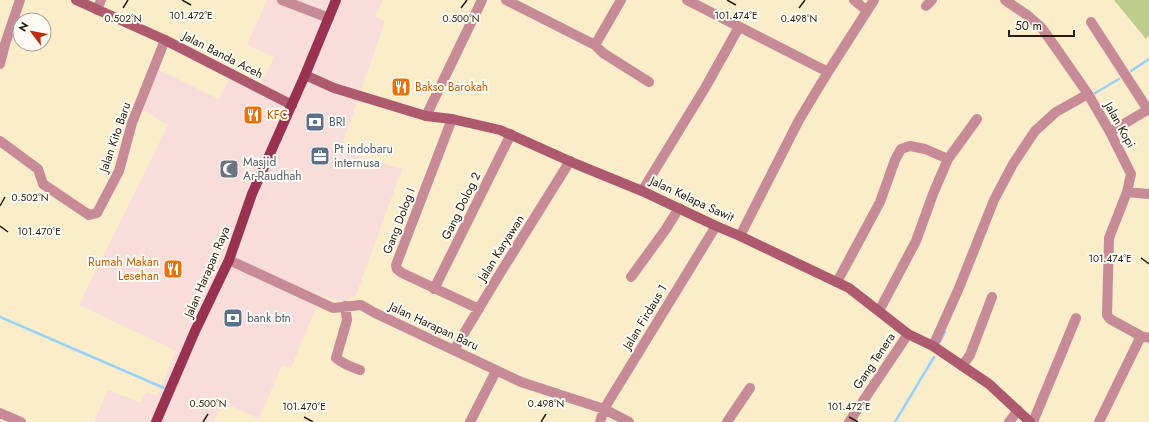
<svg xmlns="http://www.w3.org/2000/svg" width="1149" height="422" font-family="Jost,sans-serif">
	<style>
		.commercial { fill: #f8ddda }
		.green { fill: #becc8c }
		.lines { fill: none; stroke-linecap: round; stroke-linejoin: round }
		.stream { stroke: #98d2fa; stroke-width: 2.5 }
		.street { stroke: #c68b97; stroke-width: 10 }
		.secondary { stroke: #ad5a6e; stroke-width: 10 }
		.primary { stroke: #993251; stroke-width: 10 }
		.ticks { fill: none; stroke: #231e11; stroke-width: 1.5 }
		.labels { text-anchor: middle; stroke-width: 4; stroke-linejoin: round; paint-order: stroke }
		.street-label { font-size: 12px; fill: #231e11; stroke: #fefbf4 }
		.food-label { font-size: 12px; fill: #c56008; stroke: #fefbf4; text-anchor: start }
		.service-label { font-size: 12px; fill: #4e5e75; stroke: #fefbf4; text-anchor: start }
		.worship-label { font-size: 12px; fill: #5b616d; stroke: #fefbf4; text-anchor: start }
		.ticks-label { font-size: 10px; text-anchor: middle; fill: #231e11; stroke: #fefbf4; stroke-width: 4; stroke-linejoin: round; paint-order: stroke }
	</style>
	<rect width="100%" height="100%" fill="#fbedc9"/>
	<path class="commercial" d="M267,0H383L375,17L385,21L340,151L402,169L356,295L342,302L321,295L291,368L282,365L259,419L223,402L214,422H94L108,390L141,403L146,392L157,396L176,351L79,305L168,125L139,108L155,68L219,99L233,72L261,84L274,57L247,45Z"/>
	<path class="green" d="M1114,0H1149V36L1146,39Z"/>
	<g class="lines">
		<path class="stream" d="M1131,71L1149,59
			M1095,93L1119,79
			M0,317L164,388
			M940,342L945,332
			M895,422L934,357"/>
		<path class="street" d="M282,0L329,18
			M506,0L595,45L603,53L649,82
			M687,0L828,72
			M854,0L867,11
			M1005,0L1027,15L1041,27L1056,48L1088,94L1110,132L1131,174L1127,192L1109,238L1107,315L1110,319L1141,336L1149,338
			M926,6L932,0
			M97,10L101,0
			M1091,22L1148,110
			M595,45L621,0
			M0,64L5,44L20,0
			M426,116L482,0
			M452,119L396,265L397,269L402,273L479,309
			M1110,132L1149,109
			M0,141L38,169L43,184L89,215L97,213L119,171L132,123L165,40
			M642,191L705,88L739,27
			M1127,192L1149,194
			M740,236L799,120L828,72L874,0
			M229,260L333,308L361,305L375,313L521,382L604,409L629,422
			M631,277L666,229L679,208
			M837,282L880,202L895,160L901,149L910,146L925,149L948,159
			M434,289L511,134
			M345,306L347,320L336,358C343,364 351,367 360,370
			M879,311L916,241L933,194L948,159L977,119
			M933,346L959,288L994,200L1013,164L1035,131L1056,112L1088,94
			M454,350L499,275L570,161
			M962,366L970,355L992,297
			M0,413L21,422
			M470,422L496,371
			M600,422L604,409L716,226
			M727,422L750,388
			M849,422L908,334
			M1009,422L1018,410
			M1033,422L1076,318
			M1099,422L1141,336"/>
		<path class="secondary" d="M76,0L165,40L292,105
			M305,75L334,88L426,116L452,119L500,130L576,164L642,191L716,226L740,236L849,288L908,334L933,346L989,384L1030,422"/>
		<path class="primary" d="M156,422L195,331L229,260L252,194L305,75L336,0"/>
	</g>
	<path class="ticks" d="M182,0L191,5M727,0L736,5M123,8L128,0M461,8L467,0M799,8L805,0M0,206L5,197M0,226L8,232M1141,258L1149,264M304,417L313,422M849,417L858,422M203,422L208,414M541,422L546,414"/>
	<defs>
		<symbol id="restaurant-square" viewBox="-11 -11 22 22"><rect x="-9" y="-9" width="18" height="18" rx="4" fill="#e8710a" stroke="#fefbf4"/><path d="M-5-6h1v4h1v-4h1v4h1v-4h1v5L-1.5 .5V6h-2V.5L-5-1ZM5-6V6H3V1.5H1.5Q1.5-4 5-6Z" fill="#fff"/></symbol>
		<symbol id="bank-square" viewBox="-11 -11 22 22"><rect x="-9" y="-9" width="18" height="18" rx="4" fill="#5c6f8a" stroke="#fefbf4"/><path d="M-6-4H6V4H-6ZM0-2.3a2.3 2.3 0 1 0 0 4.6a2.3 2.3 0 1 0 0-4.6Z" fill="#fff"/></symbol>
		<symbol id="office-square" viewBox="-11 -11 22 22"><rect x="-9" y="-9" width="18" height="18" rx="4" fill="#5c6f8a" stroke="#fefbf4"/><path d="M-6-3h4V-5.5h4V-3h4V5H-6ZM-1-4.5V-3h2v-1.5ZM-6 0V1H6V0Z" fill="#fff"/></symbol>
		<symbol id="mosque-square" viewBox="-11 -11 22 22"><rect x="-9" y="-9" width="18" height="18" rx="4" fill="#6b7280" stroke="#fefbf4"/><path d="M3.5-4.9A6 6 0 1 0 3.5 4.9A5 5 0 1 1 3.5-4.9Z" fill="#fff"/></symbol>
	</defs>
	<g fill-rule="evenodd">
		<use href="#restaurant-square" x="390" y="76" width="22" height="22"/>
		<use href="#restaurant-square" x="242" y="104" width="22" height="22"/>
		<use href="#bank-square" x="304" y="111" width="22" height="22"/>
		<use href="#office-square" x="309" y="145" width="22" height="22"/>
		<use href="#mosque-square" x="218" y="158" width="22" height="22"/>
		<use href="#restaurant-square" x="162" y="258" width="22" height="22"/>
		<use href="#bank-square" x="222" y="307" width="22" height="22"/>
	</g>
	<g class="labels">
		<g class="street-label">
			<text transform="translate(223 55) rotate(27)" y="4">Jalan Banda Aceh</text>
			<text transform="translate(1120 125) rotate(61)" y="4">Jalan Kopi</text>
			<text transform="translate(115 137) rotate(-71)" y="4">Jalan Kito Baru</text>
			<text transform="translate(692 199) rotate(25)" y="4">Jalan Kelapa Sawit</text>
			<text transform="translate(461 206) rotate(-64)" y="4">Gang Dolog 2</text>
			<text transform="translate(399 221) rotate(-69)" y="4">Gang Dolog I</text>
			<text transform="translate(501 248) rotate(-58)" y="4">Jalan Karyawan</text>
			<text transform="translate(207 272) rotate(-67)" y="4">Jalan Harapan Raya</text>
			<text transform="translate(645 317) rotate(-59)" y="4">Jalan Firdaus 1</text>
			<text transform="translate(434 326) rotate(25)" y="4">Jalan Harapan Baru</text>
			<text transform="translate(874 361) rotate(-56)" y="4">Gang Tenera</text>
		</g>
		<g class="food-label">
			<text x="415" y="91">Bakso Barokah</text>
			<text x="267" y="119">KFC</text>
			<text x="159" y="266" text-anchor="end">Rumah Makan<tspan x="159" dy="14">Lesehan</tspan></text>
		</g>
		<g class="service-label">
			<text x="329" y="126">BRI</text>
			<text x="334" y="153">Pt indobaru<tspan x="334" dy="14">internusa</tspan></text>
			<text x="247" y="322">bank btn</text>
		</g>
		<g class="worship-label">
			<text x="243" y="166">Masjid<tspan x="243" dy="14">Ar-Raudhah</tspan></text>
		</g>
	</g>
	<g class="ticks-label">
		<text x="191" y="19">101.472°E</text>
		<text x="736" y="19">101.474°E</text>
		<text x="123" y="22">0.502°N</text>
		<text x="461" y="22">0.500°N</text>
		<text x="799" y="22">0.498°N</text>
		<text x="30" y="201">0.502°N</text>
		<text x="39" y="235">101.470°E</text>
		<text x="1110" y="262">101.474°E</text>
		<text x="208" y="407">0.500°N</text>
		<text x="546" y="407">0.498°N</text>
		<text x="304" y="410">101.470°E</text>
		<text x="849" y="410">101.472°E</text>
	</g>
	<g transform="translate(32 32) rotate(302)"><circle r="19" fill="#fefbf4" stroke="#a6a399"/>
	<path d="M0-3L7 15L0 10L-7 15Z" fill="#b92e10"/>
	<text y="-6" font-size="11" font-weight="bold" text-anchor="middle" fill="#231e11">N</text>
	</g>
	<path d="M1009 30v6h65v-6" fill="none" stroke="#231e11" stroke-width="2"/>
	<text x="1015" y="30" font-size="12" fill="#231e11" stroke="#fefbf4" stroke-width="3" paint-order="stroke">50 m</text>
</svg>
